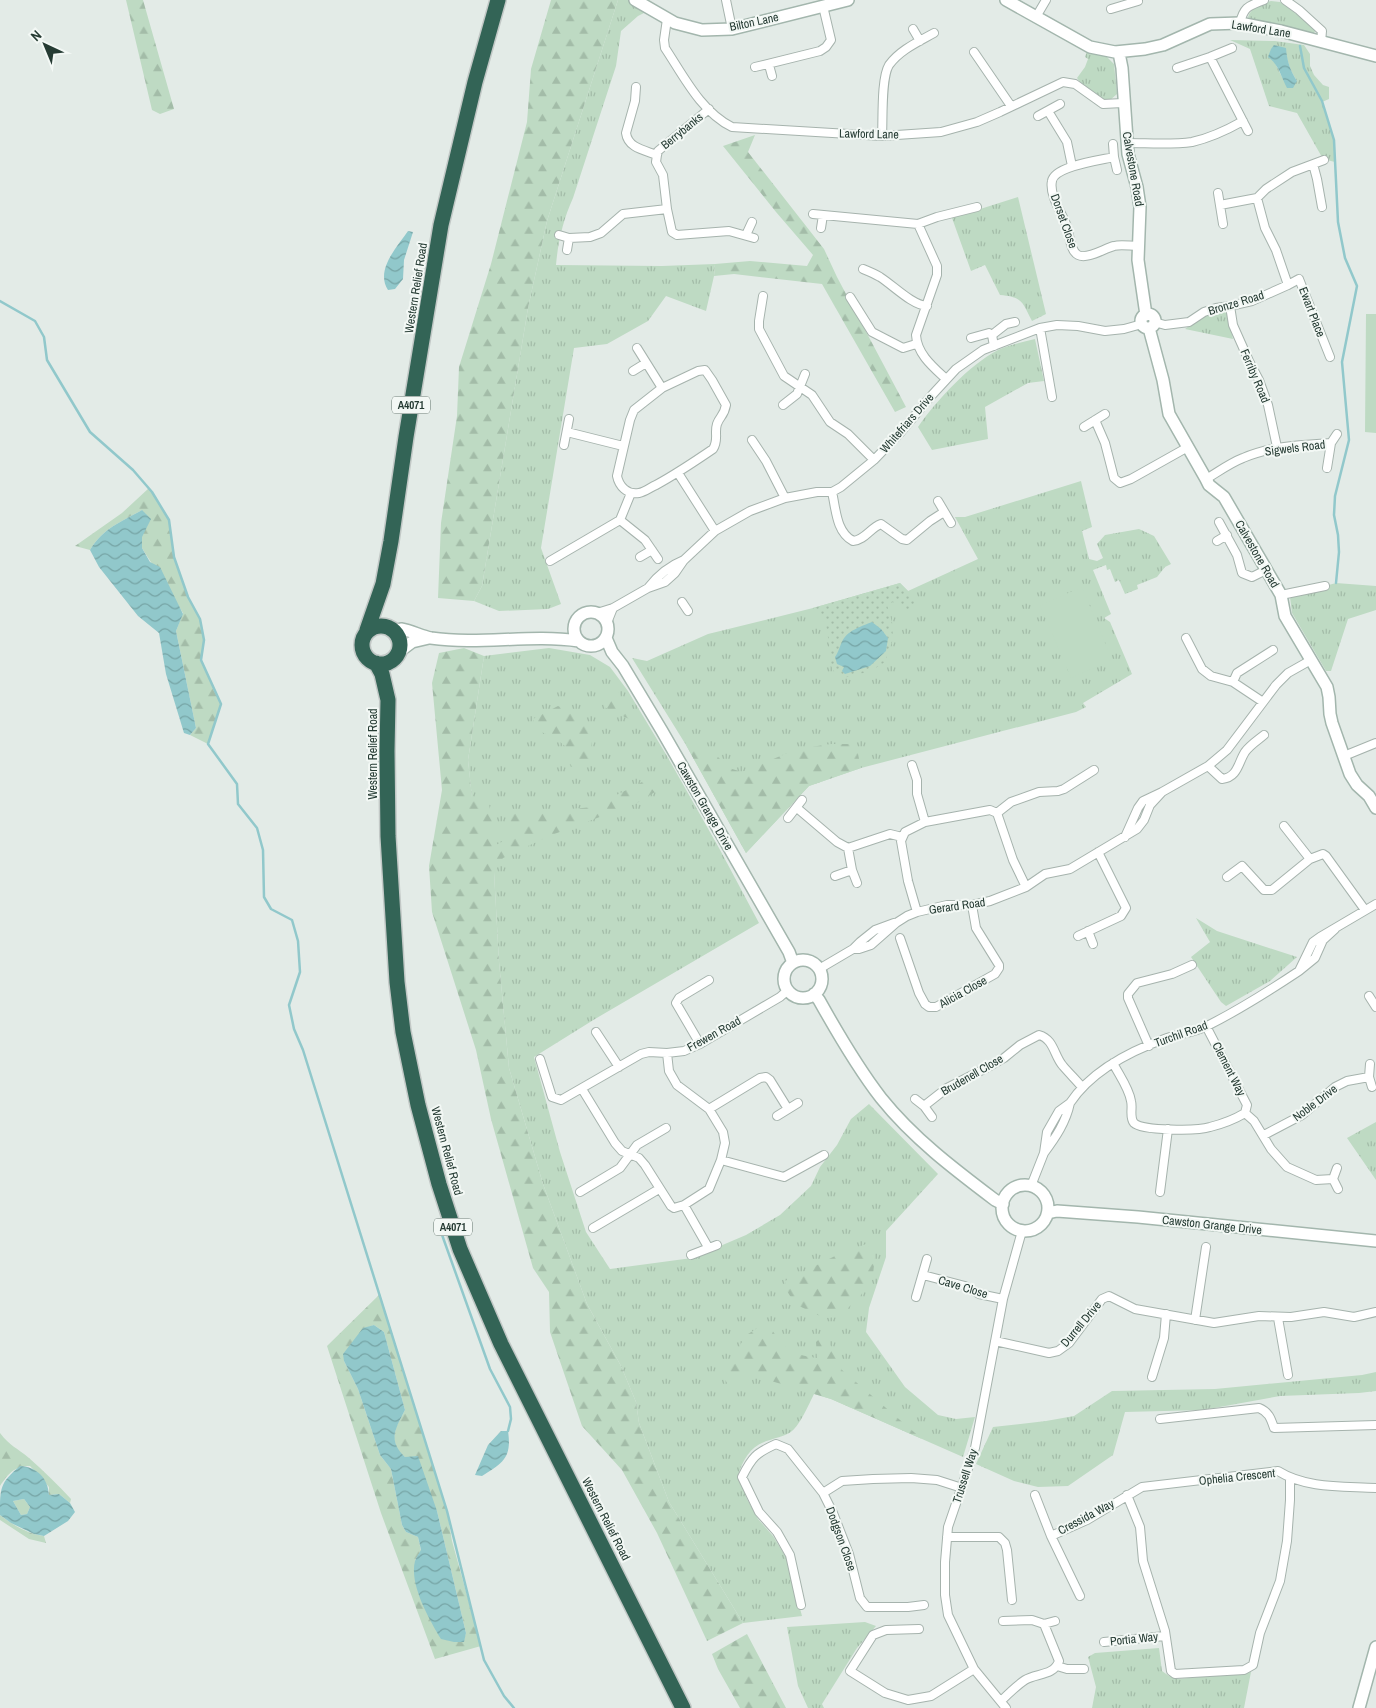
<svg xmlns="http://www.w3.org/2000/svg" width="1376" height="1708" font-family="'Archivo Narrow',sans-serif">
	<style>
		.grass { fill: url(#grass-tufts); fill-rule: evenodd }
		.forest { fill: url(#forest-firs); fill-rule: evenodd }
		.garden { fill: url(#garden-dots) }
		.pitch { fill: #bedac3 }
		.water { fill: url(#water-waves); fill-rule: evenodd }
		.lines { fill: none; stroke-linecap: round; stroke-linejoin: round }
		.stream { stroke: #91c8cb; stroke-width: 2.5 }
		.street-casing { stroke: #a6b3ad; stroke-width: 10 }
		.secondary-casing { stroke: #a3b6ad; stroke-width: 14 }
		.highway-casing { stroke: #c2c8c6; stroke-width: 18 }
		.street { stroke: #fff; stroke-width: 8 }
		.secondary { stroke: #fff; stroke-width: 11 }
		.highway { stroke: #336456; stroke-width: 15 }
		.labels { text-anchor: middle; stroke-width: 4; stroke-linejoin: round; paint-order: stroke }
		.shield { fill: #f3f8f5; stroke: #63746d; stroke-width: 1 }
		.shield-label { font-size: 11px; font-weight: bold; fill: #253b33 }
		.street-label { font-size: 12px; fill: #253b33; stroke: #f3f8f5 }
	</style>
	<defs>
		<pattern id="grass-tufts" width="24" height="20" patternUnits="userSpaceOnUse" patternTransform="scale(1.25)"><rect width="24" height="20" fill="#bedac3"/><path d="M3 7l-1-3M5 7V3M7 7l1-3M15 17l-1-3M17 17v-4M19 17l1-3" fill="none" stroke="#a3bca8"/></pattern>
		<pattern id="forest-firs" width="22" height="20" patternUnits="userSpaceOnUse" patternTransform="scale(1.25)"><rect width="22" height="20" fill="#bedac3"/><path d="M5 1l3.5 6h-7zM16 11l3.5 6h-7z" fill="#a3bca8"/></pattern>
		<pattern id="garden-dots" width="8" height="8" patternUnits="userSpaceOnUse" patternTransform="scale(1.25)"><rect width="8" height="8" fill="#bedac3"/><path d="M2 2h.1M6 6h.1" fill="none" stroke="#a3bca8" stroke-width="1.8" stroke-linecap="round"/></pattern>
		<pattern id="water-waves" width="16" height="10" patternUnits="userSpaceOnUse" patternTransform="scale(1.25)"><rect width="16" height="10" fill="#91c8cb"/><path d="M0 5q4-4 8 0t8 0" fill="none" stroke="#76a4a5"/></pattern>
	</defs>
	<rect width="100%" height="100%" fill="#e3ebe7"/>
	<path class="grass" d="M618,0H628L648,11L638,16L621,31L616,66L573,198C563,220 558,242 556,265L662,266L715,264L714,276L706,311L666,296L648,321L607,344L574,348L541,548L561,604L548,609L499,611L474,601L482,586L528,308L547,221Z
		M1271,1L1280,2L1313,26L1316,30L1313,34L1265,22L1251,20L1248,17C1252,6 1262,4 1271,1Z
		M1230,40L1275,41L1304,45L1310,54V66L1314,75L1323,85L1329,87V99L1322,102L1334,140L1335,162L1323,159L1297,113L1269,106L1250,49ZM1285,48C1287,61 1290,70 1297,81L1283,79L1274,61Z
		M1087,51L1107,57L1114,64L1117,94L1109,101C1096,98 1084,88 1077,78L1085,67L1088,59L1085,57Z
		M1018,197L1046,314L1032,321C1022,302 1023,297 1000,295L985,265L971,271L952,218Z
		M1223,310L1227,313L1233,339L1185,329L1202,317Z
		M1035,339L1044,381L1028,383L985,407L988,439L932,450L918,427C936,401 969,365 998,350C1009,345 1023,342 1035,339Z
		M1081,481L1092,527L1082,531L1089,559L1097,561L1103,558L1097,544L1105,535L1139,529L1154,536L1171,564L1165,567L1157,577L1137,585L1138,589L1125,594L1119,580L1115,582L1110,569L1107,570L1106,565L1093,570L1111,614L1104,618L1110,622L1132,674L1083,703L1086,707L1076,712L861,768L809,786L746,853L686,745L632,658L647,661L708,634L813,608L900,583L908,591L978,559L955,517H965Z
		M1336,583L1376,586V610L1348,619L1331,671H1326L1292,613L1290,597L1288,596Z
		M549,648L590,655L610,667L628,691L667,756L719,848L759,923L595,1019L534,1057L560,1152L586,1232L610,1269L692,1258L746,1235L780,1215L811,1186L820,1167L837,1145L851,1119L869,1104L938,1174L886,1231V1257L869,1308L866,1332L905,1387L938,1415L956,1419L975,1417L963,1457L831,1399L814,1394C809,1404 800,1425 792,1431C786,1436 778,1437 770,1440C751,1445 744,1458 738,1475L747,1499L758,1519L773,1536L787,1559L802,1616L743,1623L669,1502L639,1423L636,1402L621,1366L587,1304L543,1184L509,1068L499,962L494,872L472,798L468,760L484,656Z
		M1196,918L1217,931L1297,957L1270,981L1226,1006L1221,1002L1191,957L1210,942Z
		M1376,1122V1180L1347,1138Z
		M1376,1372V1391L1359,1393L1280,1396L1203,1410L1125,1412L1113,1455L1068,1486L1038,1487L1014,1481L976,1464L993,1427L1046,1421L1074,1416L1112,1391L1215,1389L1362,1375Z
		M865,1622L876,1626L857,1648L822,1704L824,1708H808L798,1686L787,1627Z
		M1159,1648L1162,1671L1169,1676L1178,1679L1251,1672L1244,1708H1092L1096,1687L1088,1657L1095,1653Z"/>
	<path class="forest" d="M126,0H143L174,109L160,114L152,110Z
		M551,0H618L547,221L528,308L482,586L474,601L438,598L441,523L457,416L459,367L491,264L527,122L531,69Z
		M755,135L748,152L824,249L837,277L906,407L895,412L822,284L734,274L714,276L715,264L750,261L807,266L813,255L776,212L723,146Z
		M149,488L169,520L174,557L188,597L200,619L204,640L201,660L221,704L208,744L190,735L196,728L176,631L183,613L142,548V510C121,522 103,528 90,550L75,546L122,513Z
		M464,648L484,656L468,760L472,797L489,804L496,845L507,839L511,818L516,811L561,810L593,807L644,781L655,792L637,803L549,836L503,858L494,872L499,962L509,1068L543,1184L587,1304L621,1366L636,1402L639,1423L669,1502L743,1623L707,1641L657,1533L622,1470L582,1426L550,1332L549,1292L533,1268L491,1119L476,1050L432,912L429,866L442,790L432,683L439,653Z
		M610,686L617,690L635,716L629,719L604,707L603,697Z
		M558,706L572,711L586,727L592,741L590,759L583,765L571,767L567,759L565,746L554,737L536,730L533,719Z
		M831,744H849L858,754L861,768L809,786L746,853L686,745L710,749L729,768L742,772L797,749Z
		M866,1244L875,1255L873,1275L861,1295L839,1317L824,1318L795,1304L787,1291L785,1281L837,1255Z
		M380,1294L447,1511L452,1541L481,1646L435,1659L381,1513L327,1346ZM374,1325L384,1332L405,1410L396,1427L394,1438L397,1450L405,1457L437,1511L466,1633L463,1642L415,1560L421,1551L418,1537L406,1532L402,1525L391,1469L380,1455L358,1389L344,1361L363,1329Z
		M767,1322C781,1345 789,1355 817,1358L816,1342L825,1334L842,1370L922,1439L831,1399L748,1374L731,1389L720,1372L748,1334Z
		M0,1433C10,1446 17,1448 29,1458C44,1471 58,1485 71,1499L70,1503L59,1494L49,1495V1487L30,1466C14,1466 8,1474 0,1486Z
		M24,1499L30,1507L27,1514L21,1515L13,1501Z
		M0,1515C13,1525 28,1534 44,1536L46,1543L29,1539L0,1520Z
		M747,1634L786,1708H740L718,1669L712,1654Z"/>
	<path class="garden" d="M900,583L908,591V594L918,600L908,613L893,602L887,605L892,622L893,639L885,662L871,671L843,678L836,675L830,664V651L826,624L813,608Z"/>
	<path class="pitch" d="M1366,314H1376V433L1365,432Z
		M1082,587L1112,660L1071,678L1040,605Z"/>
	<path class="water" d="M1274,45L1286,48C1287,61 1290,70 1297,81L1293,88H1287C1281,77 1279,65 1268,57L1271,49Z
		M408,231L413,232L404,260L403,279L395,289L388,290C375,270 397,247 408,231Z
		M142,510L151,519L142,537V548L150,562L160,567L183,614L176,631L196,728L190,735L184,733L166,674L159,633L138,616L99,567L90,550C103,528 121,522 142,510Z
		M872,622L881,629L888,638L886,651L870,666L845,674L842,671L844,667L837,664L835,657C839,651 839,648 842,642C846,631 862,626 872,622Z
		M374,1325L384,1332L405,1410C396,1428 387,1440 405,1457L418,1456L437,1511L466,1633L464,1642H454L441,1639C429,1619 409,1584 415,1561C416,1557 419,1554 421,1550L418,1537L406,1532L402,1525L391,1469L380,1455L358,1389L344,1361L343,1354L363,1328Z
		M501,1431H508C512,1458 503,1463 482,1476L475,1475L488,1445Z
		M20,1466C37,1467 48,1478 49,1495L59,1494L70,1503L75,1512L68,1521L44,1536L34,1534L11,1523L0,1515C0,1487 0,1483 20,1466ZM24,1499L30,1507L27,1514L21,1515L13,1501Z"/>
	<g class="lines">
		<path class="stream" d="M1300,46L1304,68L1322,101L1334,140L1338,222L1345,258L1357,286L1342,362L1349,440L1335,496L1334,515L1338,535L1339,552L1336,583
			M0,301L35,321L44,337L47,360L90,432L133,470L152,492L169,520L174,557L188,597L200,619L204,640L201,660L221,704L208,744L237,784L238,804L257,828L263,850L264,897L271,909L292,920L298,941L300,972L289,1005L294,1029L303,1050L447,1511L484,1660L504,1696L514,1708
			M441,1232L490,1369L510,1407L511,1419L508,1431"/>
		<defs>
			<path id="street" d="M726,0L732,29
				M1285,0L1299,10L1322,31L1321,42
				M1111,9L1138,1
				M1036,17L1046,0
				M667,19L664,40L665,48C683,75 701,112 732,127L882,136L941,132L977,122L1000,112L1063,82L1075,84L1103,104L1123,103
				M1240,23C1244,6 1249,6 1264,0
				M913,29L920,41
				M974,52L1011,106
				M1210,57L1248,131
				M769,65L772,76
				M755,67L820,51L826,47L831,40L823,6
				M1177,68L1210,57L1232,48
				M1048,111L1067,142L1072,166
				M1038,116L1060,104
				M882,136C883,119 881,78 889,65C900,50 918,42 934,33
				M1126,143C1148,143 1171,145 1192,142C1210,138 1227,130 1243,121
				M1113,144L1114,157L1117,170
				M657,155L658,151L709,109
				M1114,157C1101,160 1054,166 1052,181C1049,194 1061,212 1066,224C1070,233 1069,250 1078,255C1087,260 1105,248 1114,246C1121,244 1130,246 1137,246
				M1313,164L1317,179L1322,207
				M1218,193L1223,224
				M1220,205L1257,198L1266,189L1292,172L1324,160
				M667,209L672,232L677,235L729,231L754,238
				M813,214L918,224L937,266V275L916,335C917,354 933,367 946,379
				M918,224L937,217L977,207
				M821,228L823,215
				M559,235L569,238L590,237L601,233L623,214L667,209L663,175L656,162L657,155C644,150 628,148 626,133L635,101L636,87
				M746,235L752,222
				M567,250L569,238
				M863,269C868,271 875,274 880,277C894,286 912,305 927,306
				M1288,285L1299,279L1330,357
				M763,296L759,321V329L784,376L812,395L830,422L848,434L874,460
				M850,297L872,332L903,348L916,344
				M1230,306L1233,325L1249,361L1259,380L1268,405L1277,447
				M1154,322L1165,325L1189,322L1204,312L1216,308L1230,306L1252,301L1288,285L1276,250L1265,228L1257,198
				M1040,328L1052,397
				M992,335L1006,324L1015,322
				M971,338L989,333L992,335L994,346
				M637,348L662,388
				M705,370L712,380L726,405C724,416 720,416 717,424C714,433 719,440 713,449C694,462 676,474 656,485C651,487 645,492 639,493C627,495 619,486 617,476L630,420L634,410L662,388L698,371Z
				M633,371L646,363
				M783,405L797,394L805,374
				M1095,420L1105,443L1114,478L1120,483L1131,479L1188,447
				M1084,427L1105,414
				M567,432L623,446
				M752,440L766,461L785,498
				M564,445L569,419
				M1327,468L1331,443L1337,434
				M678,473L715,531
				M1206,479C1218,472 1230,463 1243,458C1271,446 1301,445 1331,443
				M832,492C836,509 836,532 853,541C865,540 870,528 881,524L902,539L907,540L930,521L944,512
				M938,501L951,523
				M620,520L645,540L658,559
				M1219,522L1237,555L1242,573L1252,577L1266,570
				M1217,541L1227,535
				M640,557L652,550
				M550,561L620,520L631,493
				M648,588C658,575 669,566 684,560
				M1281,595L1325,586
				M682,602L688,611
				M597,613L613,608L648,588L665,582L675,573L684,560L715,531L750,511L785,498L817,492H832L841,487L874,460L900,433L932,395L956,369L983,350L1040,328L1057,325L1078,326L1105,331L1124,329L1142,324
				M607,623L613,608
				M1186,638L1202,669L1211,676L1233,682L1263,702
				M1233,682L1237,673L1273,650
				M1344,756L1376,743
				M912,765L917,780V794L925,822
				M1208,766L1222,779C1238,777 1238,763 1245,752C1250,745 1258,740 1264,735
				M1162,792L1208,766L1227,750L1276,685L1288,673L1311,660
				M797,808L837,842L848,848L890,834L902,837
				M997,813L1011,802L1039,792L1058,791L1064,789L1094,770
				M788,818L802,800
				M1284,826L1310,859
				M848,848L852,870
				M835,876L852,870L857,883
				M1227,877L1242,866L1264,890H1272L1310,859L1323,854L1326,856L1365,910
				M917,912L908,881L901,841L905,832L925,822L990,810L997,813L1013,860L1026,887
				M1335,929L1323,940L1315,958L1299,971L1313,942L1320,937L1376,904
				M1088,931L1093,944
				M1078,936L1121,916L1126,908L1098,852
				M900,938L919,993L925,1004L929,1007H936L995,974L999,968V965L976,928L972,905
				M853,949H859L871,945L896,923L907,916L917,912L947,905H972L990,901L1026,887L1045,874L1070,869L1137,829L1144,820L1150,805L1162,792L1143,801L1138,808L1125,837
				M819,969L853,949L860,942L875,930L894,923
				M1369,996L1376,1007
				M596,1032L619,1067
				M700,1044L676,1003L679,998L709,980
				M1149,1046L1128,998V994L1137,983L1172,974L1192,965
				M540,1059L552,1097L561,1100L641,1054L649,1052L667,1053L684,1051L700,1044L780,997L788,990
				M1113,1063C1119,1075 1129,1088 1131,1101C1133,1108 1129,1117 1134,1123C1142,1131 1198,1131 1210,1127C1222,1124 1235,1119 1245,1113L1247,1105L1206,1026
				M1370,1064L1369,1077L1372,1087
				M582,1089L615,1143L622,1151L639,1158L645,1165L671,1206L674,1208L684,1205L709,1189L721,1160L725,1143L723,1132L709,1109L677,1085L669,1071L667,1053
				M915,1099L924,1106L932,1117
				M1070,1103C1092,1070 1130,1051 1167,1038C1181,1033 1193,1033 1207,1026C1239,1010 1269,991 1299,971
				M924,1106L947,1088L990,1066L1004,1058L1020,1045L1039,1035C1054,1039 1054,1056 1063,1066C1069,1073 1076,1080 1082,1087
				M709,1109L760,1078L766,1077L770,1080L788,1109
				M1245,1113L1254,1121L1271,1149L1287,1167L1316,1180L1333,1179
				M777,1116L798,1103
				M1264,1135L1302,1115L1335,1087L1347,1081L1369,1077
				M721,1160L784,1177L824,1155
				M1337,1168L1333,1179L1338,1189
				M1031,1186L1044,1153L1047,1132L1059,1111L1070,1103C1066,1122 1056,1137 1044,1153
				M580,1192L620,1168L637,1145L666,1128
				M1160,1192L1168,1129
				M684,1205L708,1247
				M593,1228L659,1189
				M691,1255L717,1245
				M923,1275L965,1286L979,1294L1003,1299
				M916,1297L927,1259
				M1278,1318L1288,1375
				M1195,1320L1206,1247
				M995,1341L1049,1353L1058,1351L1069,1343L1102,1299L1109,1296L1135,1309L1214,1323L1259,1316L1291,1317L1324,1312L1354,1317L1376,1312
				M1152,1377L1164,1338L1166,1314
				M1160,1419L1259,1408C1269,1412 1271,1419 1274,1428L1376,1425
				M823,1493L842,1481L873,1479L911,1478L937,1480L962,1488
				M1035,1495L1051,1536
				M1127,1495L1140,1527L1143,1561L1165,1631L1171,1671L1175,1674L1244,1670L1253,1665L1260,1633L1280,1581L1287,1541L1290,1500V1479
				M947,1537H999L1005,1543L1007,1550L1012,1600
				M1080,1596L1051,1536L1087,1520L1142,1487L1278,1471C1307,1489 1343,1486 1376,1488
				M801,1605L790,1555L777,1532L759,1512L742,1477C752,1457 756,1453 776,1444L788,1449L823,1493L833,1513L849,1554L860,1598L867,1607H908L924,1605
				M1003,1621L1032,1620L1044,1624L1055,1621
				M919,1629L886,1630L873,1635L850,1671L885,1693L908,1700L931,1696L974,1669
				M1104,1642L1165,1636
				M1057,1666L1067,1669H1084
				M1001,1701C1008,1694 1016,1686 1025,1680C1036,1673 1054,1676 1059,1661L1044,1624
				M1006,1708L974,1669L948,1615L945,1595V1562L948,1527L975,1448L1003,1299L1022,1231"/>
			<path id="secondary" d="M635,0L675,23L702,30L732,29L848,0
				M1006,0L1090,47L1115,52L1145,49L1163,45L1210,24L1240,23L1281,31L1376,56
				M1119,53L1122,68L1128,154L1137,187L1140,207L1138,260L1146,315
				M1141 321a7 7 0 1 1 14 0a7 7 0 1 1-14 0Z
				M1149,328L1163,380L1169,414L1206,479L1209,485L1224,497L1281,595L1285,616L1327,687L1329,697L1330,714L1332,723L1350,774L1357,785L1369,796L1376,808
				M574 629a17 17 0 1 1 34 0a17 17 0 1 1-34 0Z
				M395,632L401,629C412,631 421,636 431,638C480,645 530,634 579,641
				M606,638L612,652L623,666L662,731L789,952L793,963
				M400,651L412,642L429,638
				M784 979a19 19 0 1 1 38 0a19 19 0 1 1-38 0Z
				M814,994L819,1000C838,1034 857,1067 881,1098C913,1138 954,1169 995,1200L1003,1204
				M1002 1208a23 23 0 1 1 46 0a23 23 0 1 1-46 0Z
				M1048,1213L1057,1211L1138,1217L1376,1241
				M1359,1708L1376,1647"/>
			<path id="highway" d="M362 645a19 19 0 1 1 38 0a19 19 0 1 1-38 0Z
				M367,630L383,584L391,541L406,437L441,225L475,82L498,0
				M376,663L382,674L388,700L387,751L388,836L397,982L403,1032L418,1105L439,1184L460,1249L501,1344L683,1708"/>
		</defs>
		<use href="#street" class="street-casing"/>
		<use href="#secondary" class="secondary-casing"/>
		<use href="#highway" class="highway-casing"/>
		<use href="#street" class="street"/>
		<use href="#secondary" class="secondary"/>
		<use href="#highway" class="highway"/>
	</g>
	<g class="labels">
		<g class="shield">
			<rect x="392" y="396.5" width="38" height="17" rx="4"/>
			<rect x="434" y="1218.5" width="38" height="17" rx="4"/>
		</g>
		<g class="shield-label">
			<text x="411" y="409">A4071</text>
			<text x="453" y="1231">A4071</text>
		</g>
		<g class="street-label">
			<text transform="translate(754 22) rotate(-12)" y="4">Bilton Lane</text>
			<text transform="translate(1261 29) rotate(9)" y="4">Lawford Lane</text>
			<text transform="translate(682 131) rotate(-39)" y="4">Berrybanks</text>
			<text transform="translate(869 134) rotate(1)" y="4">Lawford Lane</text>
			<text transform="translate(1133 169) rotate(80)" y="4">Calvestone Road</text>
			<text transform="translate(1064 221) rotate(70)" y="4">Dorset Close</text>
			<text transform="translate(416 288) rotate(-81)" y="4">Western Relief Road</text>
			<text transform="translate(1236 303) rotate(-17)" y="4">Bronze Road</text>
			<text transform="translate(1312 312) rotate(69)" y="4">Ewart Place</text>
			<text transform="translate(1255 376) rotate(67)" y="4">Ferriby Road</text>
			<text transform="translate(907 423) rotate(-49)" y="4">Whitefriars Drive</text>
			<text transform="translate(1295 448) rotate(-7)" y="4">Sigwels Road</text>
			<text transform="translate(1257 554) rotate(60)" y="4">Calvestone Road</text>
			<text transform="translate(373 754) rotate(-90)" y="4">Western Relief Road</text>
			<text transform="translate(705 806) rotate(60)" y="4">Cawston Grange Drive</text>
			<text transform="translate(957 906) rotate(-8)" y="4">Gerard Road</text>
			<text transform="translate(963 992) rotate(-29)" y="4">Alicia Close</text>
			<text transform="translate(714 1034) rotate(-29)" y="4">Frewen Road</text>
			<text transform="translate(1181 1034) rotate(-20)" y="4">Turchil Road</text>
			<text transform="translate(1229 1069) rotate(63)" y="4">Clement Way</text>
			<text transform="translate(972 1075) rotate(-30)" y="4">Brudenell Close</text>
			<text transform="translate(1315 1103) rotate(-37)" y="4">Noble Drive</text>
			<text transform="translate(447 1151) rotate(75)" y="4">Western Relief Road</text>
			<text transform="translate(1212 1225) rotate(6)" y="4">Cawston Grange Drive</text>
			<text transform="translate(963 1287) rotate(17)" y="4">Cave Close</text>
			<text transform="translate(1081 1324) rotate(-50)" y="4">Durrell Drive</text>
			<text transform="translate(965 1476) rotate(-72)" y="4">Trussell Way</text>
			<text transform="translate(1237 1477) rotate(-6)" y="4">Ophelia Crescent</text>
			<text transform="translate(1086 1517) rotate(-28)" y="4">Cressida Way</text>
			<text transform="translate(606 1519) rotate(63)" y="4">Western Relief Road</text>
			<text transform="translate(841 1539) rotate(70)" y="4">Dodgson Close</text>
			<text transform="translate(1134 1639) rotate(-6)" y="4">Portia Way</text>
		</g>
	</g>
	<g transform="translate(45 45) rotate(316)" stroke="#f3f8f5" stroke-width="4" paint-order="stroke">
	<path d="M0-4L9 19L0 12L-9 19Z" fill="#253b33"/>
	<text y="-8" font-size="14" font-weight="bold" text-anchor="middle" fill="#253b33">N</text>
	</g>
</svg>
